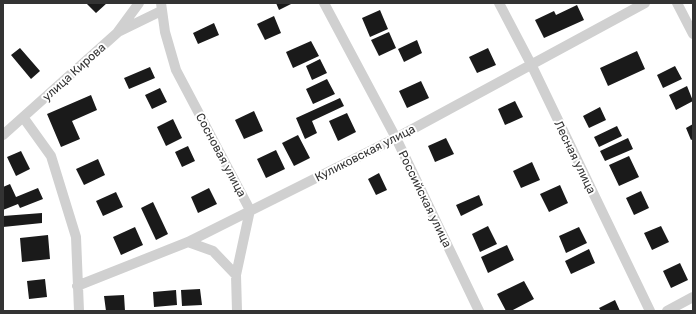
<svg xmlns="http://www.w3.org/2000/svg" width="696" height="314" font-family="Rubik,sans-serif">
	<style>
		.building { fill: #1a1a1a }
		.lines { fill: none; stroke-linecap: round; stroke-linejoin: round }
		.minor { stroke: #d0d0d0; stroke-width: 10 }
		.labels { text-anchor: middle; stroke-width: 4; stroke-linejoin: round; paint-order: stroke }
		.street-label { font-size: 12px; fill: #333; stroke: #fff }
	</style>
	<rect width="100%" height="100%" fill="#fff"/>
	<path class="building" d="M86,3H107L96,13Z
		M276,3H293L279,10Z
		M577,5L584,20L544,38L535,20L554,11L556,15Z
		M380,10L388,29L370,37L362,18Z
		M274,16L281,33L265,40L257,24Z
		M214,23L219,35L198,44L193,33Z
		M389,32L396,48L379,56L371,40Z
		M417,40L422,53L404,62L398,49Z
		M311,41L319,56L293,68L286,52Z
		M20,48L40,71L31,79L11,55Z
		M488,48L496,65L477,73L469,57Z
		M637,51L645,69L608,86L600,68Z
		M320,59L327,73L312,80L306,66Z
		M675,66L682,79L663,88L657,75Z
		M150,67L155,78L129,89L124,78Z
		M327,79L335,94L313,104L306,89Z
		M421,81L429,98L407,108L399,91Z
		M687,86L693,101L676,110L669,95Z
		M160,88L167,102L152,109L145,95Z
		M91,95L97,110L72,121L80,139L61,147L47,114Z
		M340,98L344,106L312,121L317,133L305,139L296,118Z
		M515,101L523,117L505,125L498,109Z
		M600,107L606,120L589,128L583,116Z
		M254,111L263,131L244,139L235,120Z
		M347,113L356,132L338,141L329,121Z
		M173,119L182,138L166,146L157,127Z
		M693,124V139L691,140L686,128Z
		M617,126L622,136L599,147L594,137Z
		M298,135L310,158L294,166L282,143Z
		M446,138L454,154L435,162L428,146Z
		M628,138L633,149L605,161L600,151Z
		M188,146L195,161L182,167L175,152Z
		M276,150L285,169L266,178L257,159Z
		M21,151L30,169L16,176L7,157Z
		M629,156L639,177L619,186L609,165Z
		M98,159L105,175L84,185L76,169Z
		M532,162L540,180L521,188L513,171Z
		M379,173L387,190L376,195L368,179Z
		M10,184L16,197L38,188L43,199L20,208L18,204L3,210V187Z
		M560,185L568,203L549,212L540,194Z
		M209,188L217,204L198,213L191,197Z
		M641,191L649,208L634,215L626,198Z
		M116,192L123,207L103,216L96,201Z
		M479,195L483,205L461,216L456,205Z
		M153,202L168,234L156,240L141,208Z
		M42,213V223L3,227V216Z
		M488,226L497,244L480,252L472,234Z
		M661,226L669,242L652,250L644,233Z
		M135,227L143,245L121,255L113,237Z
		M579,227L587,243L566,253L559,236Z
		M48,235L50,259L22,262L20,238Z
		M507,245L514,260L488,273L481,257Z
		M589,249L595,263L571,274L565,261Z
		M680,263L688,280L671,288L663,271Z
		M45,279L47,297L29,299L27,281Z
		M524,281L534,299L511,311H506L497,294Z
		M200,289L202,305L182,306L181,290Z
		M176,290L177,305L154,307L153,292Z
		M124,295L125,311H106L104,296Z
		M615,300L620,311H601L599,308Z"/>
	<g class="lines">
		<path class="minor" d="M161,3L165,32L176,70L250,210L236,275L237,311
			M324,3L396,138L479,311
			M499,3L531,64L650,311
			M677,3L693,34
			M120,31L161,11
			M23,117L51,156L76,237L79,311
			M3,135L117,33L139,3
			M188,242L213,251L236,275
			M77,286L188,242L396,138L645,3
			M667,311L693,297"/>
	</g>
	<g class="labels">
		<g class="street-label">
			<text transform="translate(74 72) rotate(-42)" y="4">улица Кирова</text>
			<text transform="translate(365 153) rotate(-27)" y="4">Куликовская улица</text>
			<text transform="translate(221 155) rotate(62)" y="4">Сосновая улица</text>
			<text transform="translate(575 157) rotate(64)" y="4">Лесная улица</text>
			<text transform="translate(425 199) rotate(64)" y="4">Российская улица</text>
		</g>
	</g>
	<rect width="696" height="314" fill="none" stroke="#333333" stroke-width="8"/>
</svg>
